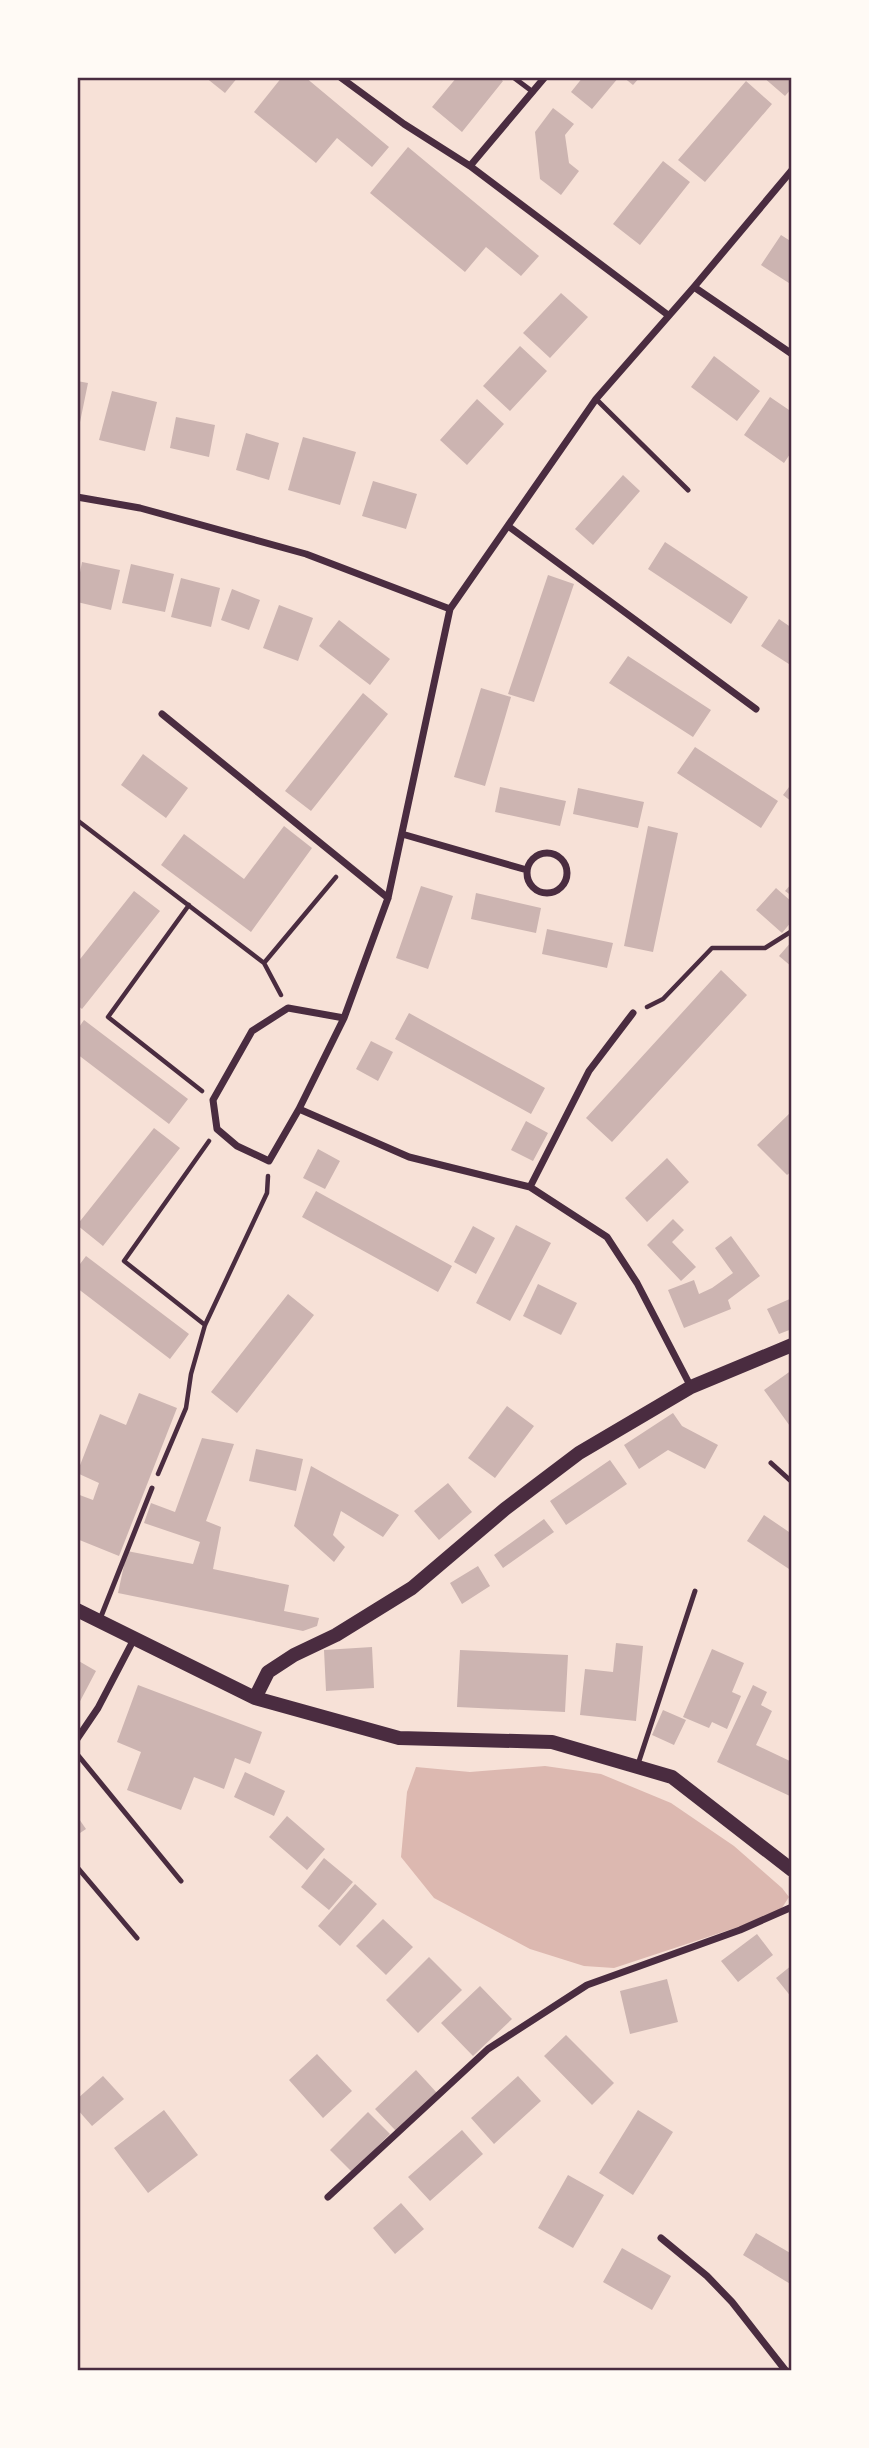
<svg xmlns="http://www.w3.org/2000/svg" width="869" height="2448" font-family="'Source Sans 3',sans-serif">
	<style>
		.water { fill: #dcb8b0 }
		.building { fill: #ccb4b1 }
		.lines { fill: none; stroke-linecap: round; stroke-linejoin: round }
		.path { stroke: #4a2c40; stroke-width: 4.5 }
		.service { stroke: #4a2c40; stroke-width: 5 }
		.minor { stroke: #4a2c40; stroke-width: 7 }
		.secondary { stroke: #4a2c40; stroke-width: 14 }
		.neatline { fill: none; stroke: #4a2c40; stroke-width: 2.5 }
	</style>
	<rect width="100%" height="100%" fill="#f7e1d7"/>
	<path class="water" d="M545,1766L601,1774L671,1803L734,1846L782,1888L789,1897L778,1914L614,1968L584,1966L530,1949L434,1898L401,1857L407,1792L416,1767L470,1772Z"/>
	<path class="building" d="M205,77H238L225,93Z
		M282,77H305L389,147L372,167L337,138L316,163L254,112Z
		M457,77H498L503,81L462,132L432,107Z
		M583,77H619L592,109L571,92Z
		M623,77H640L633,85Z
		M763,77H792V88L785,96Z
		M746,81L772,104L705,182L678,160Z
		M553,108L574,124L565,135L569,163L579,171L561,195L540,179L535,132Z
		M408,147L539,256L521,276L486,247L465,272L370,193Z
		M663,161L690,182L640,245L613,224Z
		M781,235L792,242V285L761,265Z
		M561,293L588,317L550,358L523,333Z
		M520,346L547,371L510,411L483,386Z
		M714,356L760,391L737,421L691,387Z
		M77,381L88,383L78,432H77Z
		M112,391L157,402L145,451L99,440Z
		M770,397L792,412V451L784,463L744,435Z
		M477,399L504,424L467,465L440,440Z
		M176,417L215,425L209,457L170,448Z
		M246,433L279,443L269,480L236,470Z
		M303,437L356,452L340,505L288,490Z
		M623,475L640,491L593,545L575,529Z
		M373,481L417,494L406,529L362,516Z
		M665,542L748,597L731,624L648,569Z
		M82,562L120,570L111,610L77,602V588Z
		M131,564L174,574L165,612L122,603Z
		M548,575L574,584L534,702L508,694Z
		M181,578L220,588L211,627L171,617Z
		M232,589L260,600L249,630L221,620Z
		M279,605L313,618L298,661L263,648Z
		M779,619L792,628V666L761,646Z
		M339,620L390,659L370,685L319,646Z
		M628,656L711,710L693,737L609,683Z
		M481,688L511,697L485,786L454,777Z
		M363,693L388,714L311,811L285,791Z
		M695,747L778,801L761,828L677,773Z
		M143,754L188,788L166,818L121,785Z
		M792,783V802L783,795Z
		M500,787L566,801L560,826L495,812Z
		M578,788L644,802L638,828L573,814Z
		M284,826L312,848L251,932L161,865L184,834L244,879Z
		M648,826L678,833L653,952L624,946Z
		M792,883V896L785,891Z
		M421,886L453,896L428,969L396,958Z
		M776,888L792,902V921L782,933L756,910Z
		M134,891L160,911L82,1009L77,1005V963Z
		M476,893L541,908L536,933L471,919Z
		M547,929L613,943L607,968L542,954Z
		M792,941V967L779,956Z
		M721,970L747,995L612,1142L586,1118Z
		M409,1013L545,1088L531,1114L395,1039Z
		M84,1020L188,1099L169,1124L77,1054V1030Z
		M371,1041L393,1052L378,1081L356,1069Z
		M792,1111V1171L787,1175L757,1145Z
		M526,1121L548,1133L533,1161L511,1150Z
		M154,1128L180,1148L103,1246L77,1225Z
		M318,1149L340,1161L325,1189L303,1178Z
		M667,1158L689,1182L647,1222L625,1198Z
		M316,1191L452,1266L438,1292L302,1217Z
		M673,1219L684,1230L672,1242L696,1267L681,1281L647,1245Z
		M516,1225L551,1243L510,1321L476,1303Z
		M473,1226L495,1238L476,1274L454,1262Z
		M731,1236L760,1276L728,1300L731,1309L684,1328L668,1290L694,1280L699,1294L712,1288L733,1273L715,1248Z
		M86,1256L189,1334L170,1359L77,1288V1268Z
		M538,1284L577,1303L561,1335L523,1316Z
		M288,1294L314,1315L237,1413L211,1392Z
		M792,1298V1329L779,1334L767,1309Z
		M792,1370V1429L764,1390Z
		M139,1393L177,1408L119,1556L77,1539V1494L93,1500L99,1483L77,1473L100,1414L126,1425Z
		M507,1406L534,1426L495,1478L468,1458Z
		M673,1413L682,1426L718,1445L705,1469L668,1450L639,1469L624,1445Z
		M202,1438L234,1444L206,1521L221,1527L213,1569L289,1585L284,1611L319,1618L317,1626L303,1631L118,1593L127,1551L193,1564L200,1542L144,1523L151,1503L175,1512Z
		M256,1449L303,1459L296,1491L249,1481Z
		M610,1460L627,1484L566,1525L550,1501Z
		M311,1466L399,1515L383,1537L341,1511L333,1535L345,1547L334,1562L294,1526Z
		M448,1483L472,1512L439,1540L414,1511Z
		M764,1515L792,1534V1571L747,1541Z
		M544,1519L554,1532L503,1568L494,1555Z
		M478,1566L490,1586L462,1604L450,1583Z
		M616,1643L643,1646L636,1721L580,1715L585,1669L613,1672Z
		M372,1647L374,1688L326,1691L324,1650Z
		M712,1649L744,1663L732,1692L741,1696L727,1729L712,1722L709,1728L683,1717Z
		M460,1650L568,1655L565,1712L457,1707Z
		M77,1660L96,1671L77,1707Z
		M138,1685L262,1732L250,1764L235,1758L224,1789L194,1777L181,1810L127,1790L141,1752L117,1742Z
		M753,1685L767,1692L761,1705L772,1711L756,1745L792,1762V1797L717,1762Z
		M663,1710L686,1720L674,1745L652,1735Z
		M245,1772L285,1791L274,1816L234,1797Z
		M77,1816L86,1829L77,1835Z
		M287,1816L325,1849L307,1870L269,1837Z
		M324,1858L353,1882L329,1910L301,1887Z
		M355,1884L377,1904L340,1946L318,1926Z
		M383,1919L413,1947L386,1975L356,1946Z
		M757,1934L773,1955L738,1982L721,1961Z
		M429,1957L462,1990L418,2033L386,2000Z
		M792,1965V1998L776,1978Z
		M667,1979L678,2022L630,2034L620,1991Z
		M480,1986L512,2019L473,2056L441,2023Z
		M566,2035L614,2083L592,2105L544,2056Z
		M317,2054L352,2091L323,2118L289,2080Z
		M416,2070L437,2093L396,2131L375,2109Z
		M103,2076L124,2099L92,2126L77,2109V2099Z
		M518,2076L541,2101L494,2144L471,2118Z
		M164,2110L198,2155L148,2193L114,2148Z
		M638,2110L673,2132L633,2195L599,2173Z
		M368,2112L390,2134L352,2172L330,2150Z
		M462,2130L483,2154L430,2201L408,2177Z
		M568,2175L604,2195L573,2248L538,2228Z
		M401,2203L424,2229L395,2254L373,2228Z
		M756,2233L792,2254V2285L743,2255Z
		M622,2248L671,2276L652,2310L603,2282Z"/>
	<g class="lines">
		<path class="path" d="M77,820L264,963L281,995
			M189,905L108,1017L202,1091
			M264,963L336,877
			M647,1007L663,999L712,948H765L792,931
			M205,1325L124,1261L209,1141
			M158,1474L186,1408L191,1374L205,1325L267,1193L268,1176"/>
		<path class="service" d="M513,77L533,92
			M596,399L688,490
			M771,1463L792,1482
			M100,1619L152,1488
			M77,1754L181,1881
			M638,1764L695,1591
			M77,1867L137,1938"/>
		<path class="minor" d="M340,77L404,124L470,166L668,315
			M470,166L545,77
			M694,287L792,354
			M77,497L140,508L306,554L450,609
			M508,526L756,709
			M162,714L388,898
			M402,834L527,870
			M527 873a20 20 0 1 1 40 0a20 20 0 1 1-40 0Z
			M344,1018L288,1008L252,1031L213,1100L217,1129L237,1146L269,1161L299,1109L344,1018L388,898L450,609L596,399L694,287L792,170
			M299,1109L409,1157L530,1187L607,1237L637,1283L691,1387
			M530,1187L589,1071L633,1013
			M77,1739L98,1708L134,1639
			M328,2197L488,2049L587,1985L740,1930L792,1907
			M661,2238L707,2276L732,2302L786,2371"/>
		<path class="secondary" d="M77,1610L255,1698L399,1738L552,1742L672,1777L792,1870
			M255,1698L268,1672L294,1655L336,1635L412,1588L505,1509L579,1453L691,1387L792,1345"/>
	</g>
	<rect width="869" height="2448" fill="none" stroke="#fffaf5" stroke-width="158"/>
	<rect x="79" y="79" width="711" height="2290" class="neatline"/>
</svg>
